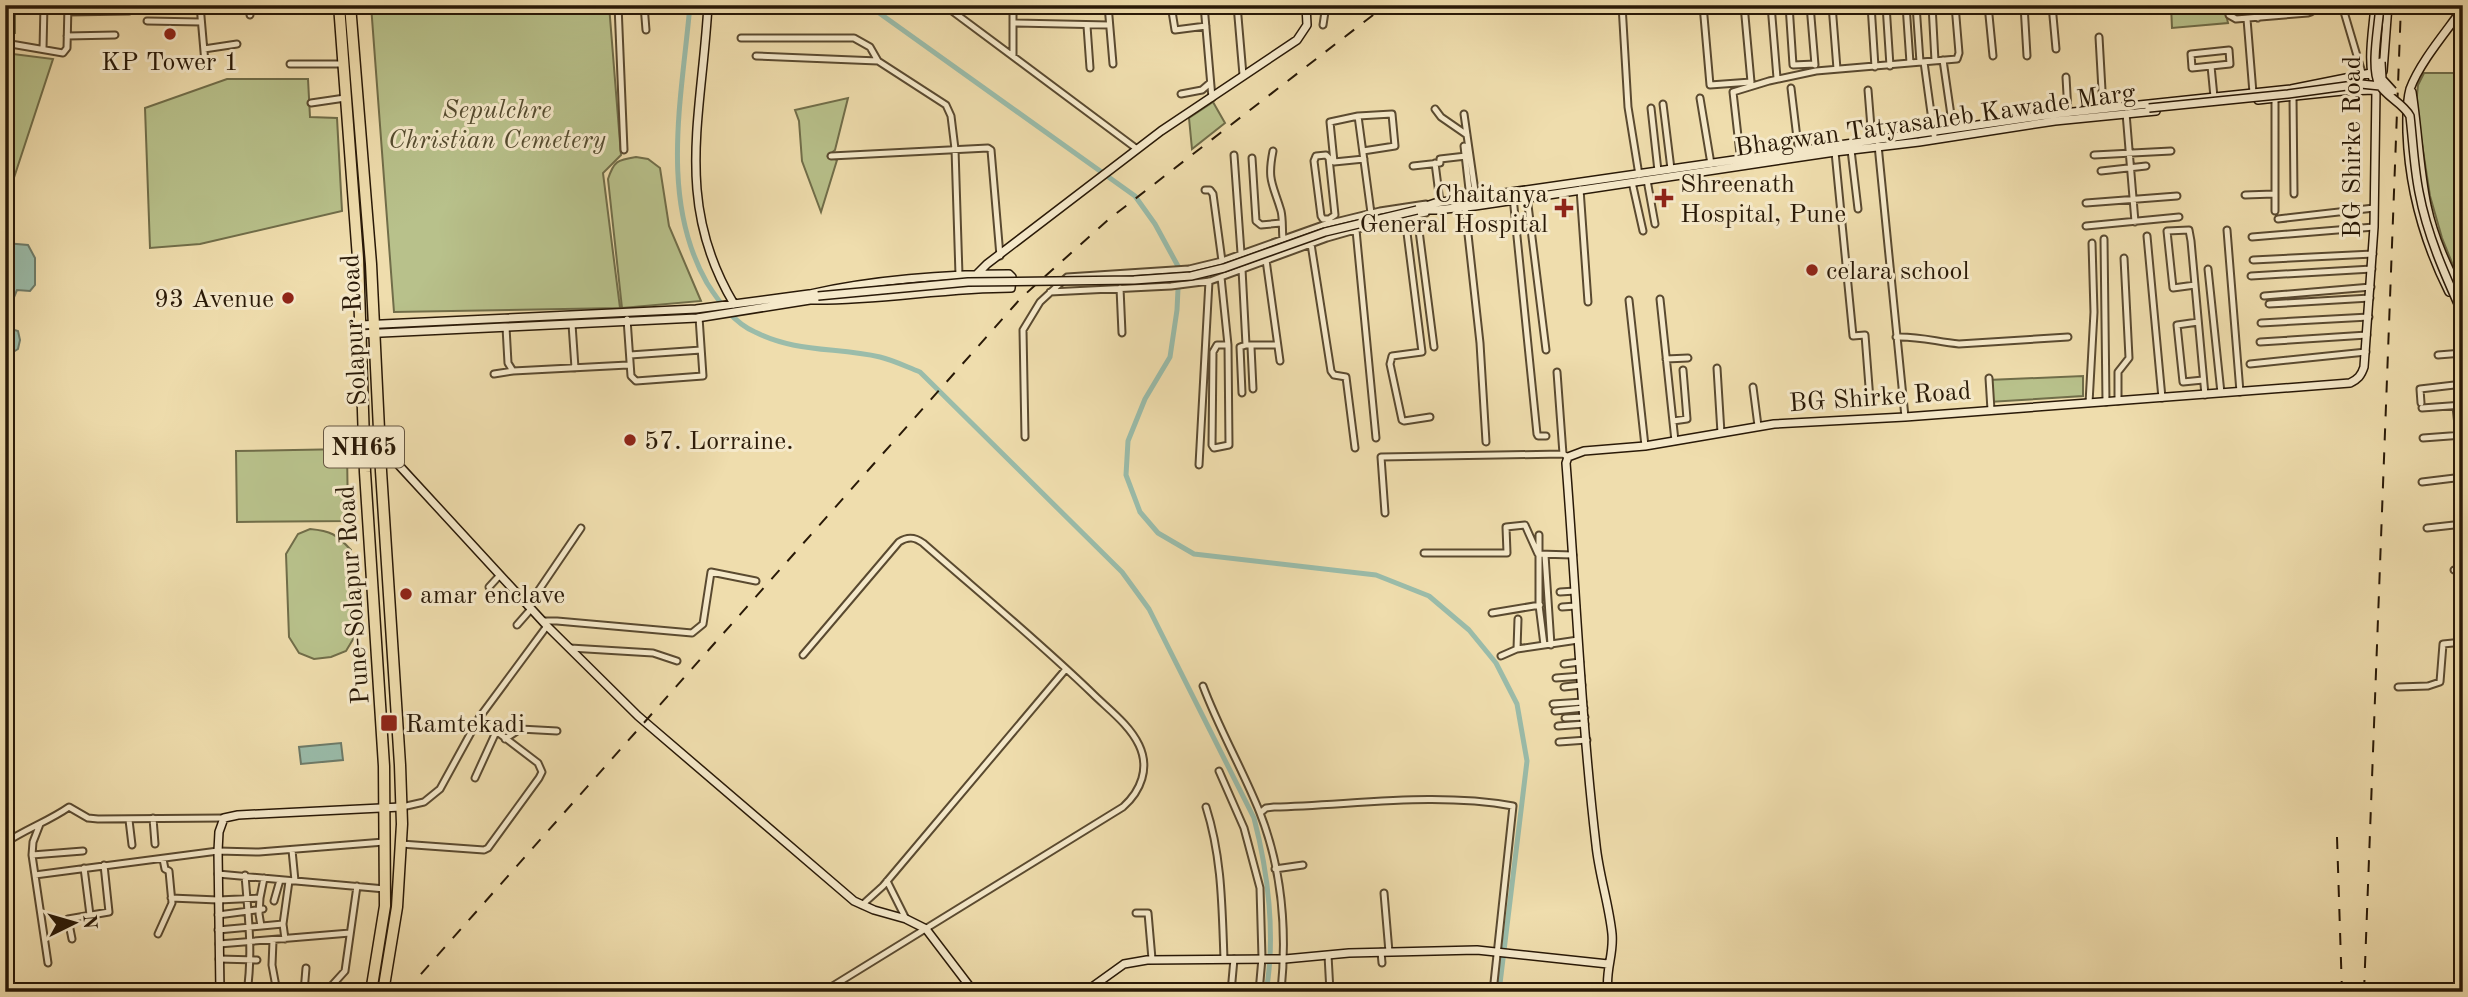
<svg xmlns="http://www.w3.org/2000/svg" width="2468" height="997" font-family="'Old Standard TT',serif">
	<style>
		.green { fill: #b8c18b; stroke: #706d49; stroke-width: 2 }
		.water { fill: #9abcaa; stroke: #6d7b69; stroke-width: 2 }
		.lines { fill: none; stroke-linecap: round; stroke-linejoin: round }
		.canal { stroke: #9abcaa; stroke-width: 5 }
		.street-casing { stroke: #5a4a30; stroke-width: 9 }
		.secondary-casing { stroke: #291907; stroke-width: 10 }
		.highway-casing { stroke: #291907; stroke-width: 13 }
		.street { stroke: #f5e9ca; stroke-width: 5 }
		.secondary { stroke: #f5e9ca; stroke-width: 7 }
		.highway { stroke: #efddad; stroke-width: 10 }
		.rail { stroke: #291907; stroke-width: 2; stroke-dasharray: 12 12; stroke-linecap: butt }
		.secondary-bridge-casing { stroke: #291907; stroke-width: 10; stroke-linecap: butt }
		.secondary-bridge { stroke: #f5e9ca; stroke-width: 7 }
		.poi-dot { fill: #8f2418; stroke: #f5e9ca; stroke-width: 2.5 }
		.labels { text-anchor: middle; stroke-width: 6; stroke-linejoin: round; paint-order: stroke }
		.shield { fill: #f5e9ca; stroke: #665742; stroke-width: 2 }
		.shield-label { font-size: 24px; font-weight: bold; fill: #291907 }
		.poi-label { font-size: 26px; fill: #291907; stroke: #f5e9ca; text-anchor: start }
		.park-label { font-size: 26px; font-style: italic; fill: #544b2f; stroke: #f5e9ca }
		.street-label { font-size: 26px; fill: #291907; stroke: #f5e9ca }
	</style>
	<rect width="100%" height="100%" fill="#efddad"/>
	<filter id="stains"><feTurbulence type="fractalNoise" baseFrequency=".00286" numOctaves="4"/><feColorMatrix values="0 0 0 0 .2 0 0 0 0 .09 0 0 0 0 .02 0 0 0 .5 -.17"/></filter>
	<radialGradient id="worn" r=".72"><stop offset=".6" stop-color="#630" stop-opacity="0"/><stop offset="1" stop-color="#630" stop-opacity=".3"/></radialGradient>
	<path class="green" d="M5,5H15V33L5,32Z
		M371,5H609L621,155L603,173L620,308L394,312Z
		M2171,5H2224L2228,23L2172,28Z
		M5,53L53,59L5,205Z
		M2424,73H2463V290L2442,238L2430,196L2416,105L2418,85Z
		M227,79H308L310,117L337,118L342,211L200,244L150,248L145,108Z
		M848,98L835,150L828,156L837,160L821,212L802,161L799,121L795,110Z
		M1213,102L1225,123L1192,149L1189,118Z
		M636,157L648,159L660,168L669,226L701,301L622,308L608,179C614,161 617,160 636,157Z
		M2083,376V396L1989,402L1988,380Z
		M347,449L348,521L237,522L236,451Z
		M310,529C331,531 336,534 351,550L355,636L346,651L331,657L314,659L299,653L289,637L286,554L298,534Z"/>
	<path class="water" d="M5,243L28,245L35,258V285L30,291L17,290C11,303 8,315 11,329L18,331L20,340L18,349L7,356Z
		M341,743L343,760L301,764L299,747Z"/>
	<g class="lines">
		<path class="canal" d="M690,5C682,97 659,199 707,283C719,302 734,323 755,332C797,353 836,347 880,357C893,360 907,367 920,372L1122,572L1149,609L1254,818C1268,872 1276,936 1266,992
			M868,5L1135,196L1155,224L1179,268L1177,310L1170,357L1145,399L1128,441L1126,475L1140,512L1158,533L1194,554L1376,575L1429,596L1469,630L1496,663L1517,704L1527,761L1499,992"/>
		<defs>
			<path id="street" d="M200,5L205,63
				M249,5L250,15
				M618,5L624,150
				M644,5L646,30
				M944,5L1137,149
				M1108,5L1113,64
				M1171,5L1175,30L1206,26
				M1204,5L1212,98
				M1237,5L1243,75
				M1622,5L1628,107L1639,175
				M1703,5L1710,85L1751,82L1744,5
				M1771,5L1777,78
				M1789,5L1793,65L1815,64
				M1810,5L1815,65
				M1832,5L1837,69
				M1871,5L1875,67
				M1886,5L1890,66
				M1906,5L1910,63
				M1916,5L1920,62
				M1932,5L1935,61
				M1988,5L1993,56
				M2024,5L2027,56
				M2052,5L2056,49
				M2227,5L2229,15L2236,19L2308,13L2311,12L2310,5
				M2256,5L2258,18
				M2342,5L2363,76
				M68,12L129,11
				M2247,19L2253,93
				M147,21L201,22
				M1013,23L1109,25
				M1323,25L1326,5
				M1087,26L1090,68
				M67,36L115,35
				M2099,37L2103,108
				M741,38H854L870,47L878,61
				M5,43L63,53L67,48L68,5
				M43,49L44,5
				M204,49L237,44
				M2229,50L2230,64L2192,68L2191,54Z
				M756,56L878,61L946,105L951,116L955,149L959,275
				M1013,56V5
				M1943,60L1953,129
				M1924,62L1934,135
				M290,64H342
				M2211,66L2214,97
				M2066,77L2068,112
				M1791,88L1799,155
				M1868,90L1872,140
				M1181,94L1202,90L1210,83
				M2293,97L2294,194
				M1700,98L1711,164
				M2275,99V211
				M311,103L345,98
				M1663,104L1671,169
				M1651,108L1658,171
				M1435,109L1441,117L1467,135
				M2126,113L2135,222
				M1464,114L1477,205
				M1358,116L1371,213
				M1878,145L1905,417
				M1464,146L1470,198
				M1851,150L1858,209
				M1273,151C1267,181 1273,184 1281,211C1283,219 1282,230 1283,239
				M1363,151L1395,146L1392,114L1358,116L1330,122L1334,162L1364,159
				M1835,152L1853,336L1865,335L1870,400
				M1234,155L1241,253
				M2094,155L2171,151
				M831,156L988,148L991,150L1000,256
				M1252,158L1256,221L1261,225L1281,223
				M1435,163L1440,202
				M1741,163L1733,92L1769,81L1816,71L1957,59L1959,53L1955,5
				M1413,166L1440,163V159L1466,156
				M2101,171L2146,166
				M1647,180L1655,224
				M1632,182L1643,231
				M1580,189L1588,302
				M1205,190H1210L1213,194L1222,261
				M2245,195L2274,194
				M1513,197L1537,434L1538,436H1546
				M1527,197L1546,350
				M2086,203L2177,196
				M1465,207L1480,343L1486,442
				M1417,215L1434,347
				M1405,217L1422,352L1392,356L1390,364L1402,420L1404,421L1430,417
				M1329,219L1335,215L1329,158L1326,155L1316,156L1314,161L1321,216L1323,219H1329L1330,223
				M2278,219L2374,208
				M2086,226L2179,217
				M1356,230L1376,438
				M2227,230L2240,392
				M2147,236L2162,398
				M2252,237L2374,227
				M2104,239L2106,402
				M1311,244L1331,371L1334,375L1346,377L1355,448
				M1266,260L1280,361
				M2253,260L2373,254
				M1242,269L1246,345H1277
				M2208,269L2221,393
				M2251,276L2372,269
				M1221,277L1228,345L1229,445L1214,448L1212,445L1213,352L1217,345H1228
				M2195,285L2173,288L2167,231L2189,230L2191,241L2205,395
				M1120,288L1122,333
				M1050,292L1171,286L1210,281L1327,238L1383,222L1426,213
				M2264,296L2371,287
				M1660,299L1675,441
				M1629,300L1645,446
				M2269,304L2370,298
				M627,319L631,376L636,381L703,376L699,317
				M2198,322L2177,325L2183,382L2203,380
				M2261,323L2369,317
				M572,324L575,368
				M506,327L508,363L513,371L628,365
				M1896,337C1919,336 1937,342 1959,344L2068,337
				M2260,342L2367,335
				M1251,347L1253,389
				M630,355L701,350
				M2438,355L2463,353
				M1666,359L1688,358
				M2250,364L2366,352
				M1717,368L1721,433
				M1557,372L1563,454
				M494,374L513,371
				M1989,378L1991,410
				M1753,387L1758,426
				M1242,393L1240,347L1246,345
				M2118,401V372L2129,358L2124,258
				M2089,403L2094,312L2092,243
				M2421,403L2420,389L2463,384
				M2456,406L2459,435
				M2422,408L2463,405
				M1673,421L1687,419L1683,370
				M1025,437L1023,330L1040,302L1067,277L1189,269L1222,261L1323,225L1380,211L1426,204
				M2423,438L2463,435
				M1199,465L1209,281
				M2422,482L2463,477
				M1385,513L1381,457L1563,454L1568,457
				M2427,528L2463,524
				M1539,535V605L1544,645
				M1424,553H1507L1506,527L1525,525L1538,554L1573,555
				M1545,555L1551,645
				M2454,570L2463,569
				M489,587L500,575
				M1560,592L1575,591
				M528,606L581,528
				M1562,607L1576,606
				M1492,613L1540,605
				M543,621H557L692,633L703,624L711,572L756,581
				M517,625L531,609
				M570,648L653,653L677,661
				M1517,649L1578,640
				M803,655L899,542C908,536 915,537 923,543C980,593 1038,641 1092,693C1108,709 1129,724 1139,745C1150,768 1141,791 1123,807L823,992
				M1501,656L1517,649L1518,619
				M1564,664L1580,662
				M1556,678L1581,676
				M1203,686C1219,729 1243,770 1260,813C1282,869 1287,932 1281,992
				M1564,687L1582,685
				M2398,687L2428,686L2440,682L2443,644L2463,642
				M1553,704L1583,702
				M1555,711L1584,708
				M1565,718L1585,717
				M1558,726L1585,724
				M505,739L520,729L557,731
				M1559,742L1587,740
				M1219,771L1244,828L1260,888L1262,958L1259,992
				M475,778L496,732
				M402,807L424,802L440,789L479,718L547,626
				M1206,807C1222,857 1222,907 1224,959
				M1260,813L1266,808L1274,807C1354,805 1434,792 1513,806L1493,992
				M153,818L155,844
				M129,820L132,845
				M40,824L33,842L32,855L48,963
				M5,843C26,829 49,821 69,807L88,818L98,819L224,818
				M401,844L484,850L488,848L539,778L542,772L538,763L479,718
				M292,850L295,881
				M32,855L83,851
				M84,868L90,915
				M1275,869L1303,865
				M218,874L385,889
				M35,875L218,851L259,852L384,842
				M245,875C248,914 253,953 247,992
				M887,881L906,919
				M1384,893L1389,952
				M171,898L218,900L260,898L264,878
				M260,898L259,914L261,926
				M274,901L280,880
				M862,905L883,886L1066,669
				M1136,913H1148L1152,959
				M218,915L263,909
				M218,930L283,924
				M158,934L172,903L169,871L165,869L163,859
				M72,939L68,919L109,912L104,865
				M285,939L283,924L289,881
				M273,941L272,965L277,992
				M219,944L350,933
				M1381,952L1382,963
				M1328,955L1330,992
				M219,959L257,960
				M200,989L220,987
				M304,992L306,968
				M326,992L345,971L357,886
				M1231,992L1234,959"/>
			<path id="secondary" d="M708,5C702,116 673,202 734,304
				M2383,71L2388,5
				M2412,92C2418,130 2419,168 2427,206C2434,239 2448,268 2463,298
				M2258,100L2343,91L2376,90
				M1423,207L1435,203L2054,114L2291,89L2371,73
				M1417,210H1436L1475,206L1835,152L1919,142L2055,121L2156,111
				M974,288L977,274L987,264L1161,131L1297,40L1307,25L1306,5
				M2449,292C2424,242 2409,188 2407,132C2407,117 2406,103 2410,89C2420,62 2446,32 2463,8
				M810,294C871,280 947,274 1009,274L1012,277L1011,288C944,288 879,301 812,300
				M361,325L696,309L809,294L817,296
				M360,334L697,318L810,300L818,296
				M364,451L380,449L395,461L547,626L638,716L854,901L874,910L906,919L926,929L974,992
				M220,992L218,851L219,832L224,818L238,815L401,807
				M1085,992L1124,964L1147,960L1285,959L1349,953L1477,950L1608,964
				M1608,992C1605,970 1614,955 1612,934C1609,904 1599,875 1596,845C1581,718 1576,590 1566,463L1568,457L1584,451L1645,446L1774,424L1905,417L2350,383C2358,379 2361,376 2364,367L2374,227L2376,90C2366,64 2373,32 2375,5"/>
			<path id="highway" d="M339,5L358,258L365,472L384,766L385,906L371,992
				M350,5L371,264L381,471L400,765L402,824L397,907L383,992"/>
		</defs>
		<use href="#street" class="street-casing"/>
		<use href="#secondary" class="secondary-casing"/>
		<use href="#highway" class="highway-casing"/>
		<use href="#street" class="street"/>
		<use href="#secondary" class="secondary"/>
		<use href="#highway" class="highway"/>
		<path class="rail" d="M2337,837L2342,992
			M405,992L1021,298L1109,219L1386,5
			M2364,992L2401,5"/>
		<defs>
			<path id="secondary-bridge" d="M2380,5C2379,24 2370,68 2379,84C2385,96 2403,103 2410,116C2413,142 2414,167 2419,192C2427,235 2445,275 2463,315
				M2381,62L2382,79L2393,91
				M2149,108L2288,94L2361,84L2380,86
				M818,296L968,282L1134,280L1191,276L1224,268L1325,232L1417,210"/>
		</defs>
		<use href="#secondary-bridge" class="secondary-bridge-casing"/>
		<use href="#secondary-bridge" class="secondary-bridge"/>
	</g>
	<g class="poi-dot">
		<circle cx="170" cy="34" r="7"/>
		<path d="M1660.5 187.5h7v7h7v7h-7v7h-7v-7h-7v-7h7z"/>
		<path d="M1560.5 197.5h7v7h7v7h-7v7h-7v-7h-7v-7h7z"/>
		<circle cx="1812" cy="270" r="7"/>
		<circle cx="288" cy="298" r="7"/>
		<circle cx="630" cy="440" r="7"/>
		<circle cx="406" cy="594" r="7"/>
		<rect x="380" y="714" width="18" height="18" rx="3.5"/>
	</g>
	<g class="labels">
		<rect class="shield" x="324" y="426.5" width="80" height="41" rx="5"/>
		<g class="shield-label">
			<text x="364" y="455">NH65</text>
		</g>
		<g class="poi-label">
			<text x="170" y="70" text-anchor="middle">KP Tower 1</text>
			<text x="1680" y="192">Shreenath<tspan x="1680" dy="30">Hospital, Pune</tspan></text>
			<text x="1548" y="202" text-anchor="end">Chaitanya<tspan x="1548" dy="30">General Hospital</tspan></text>
			<text x="1826" y="279">celara school</text>
			<text x="274" y="307" text-anchor="end">93 Avenue</text>
			<text x="644" y="449">57. Lorraine.</text>
			<text x="420" y="603">amar enclave</text>
			<text x="405" y="732">Ramtekadi</text>
		</g>
		<g class="park-label">
			<text x="497" y="118">Sepulchre<tspan x="497" dy="30">Christian Cemetery</tspan></text>
		</g>
		<g class="street-label">
			<text transform="translate(1935 119) rotate(-8)" y="9">Bhagwan Tatyasaheb Kawade Marg</text>
			<text transform="translate(2351 147) rotate(-90)" y="9">BG Shirke Road</text>
			<text transform="translate(353 330) rotate(-93)" y="9">Solapur Road</text>
			<text transform="translate(1880 396) rotate(-4)" y="9">BG Shirke Road</text>
			<text transform="translate(352 595) rotate(-94)" y="9">Pune-Solapur Road</text>
		</g>
	</g>
	<rect width="2468" height="997" fill="none" stroke="#efddad" stroke-width="28"/>
	<rect x="7" y="7" width="2454" height="983" fill="none" stroke="#291907" stroke-width="3.5"/>
	<rect x="14" y="14" width="2440" height="969" fill="none" stroke="#291907" stroke-width="2"/>
	<g transform="translate(74 923) rotate(85)" stroke="#f5e9ca" stroke-width="5" paint-order="stroke">
	<path d="M0-5L12 26L0 18L-12 26Z" fill="#291907"/>
	<text y="-10" font-size="19" font-weight="bold" text-anchor="middle" fill="#291907">N</text>
	</g>
	<rect width="100%" height="100%" filter="url(#stains)"/>
	<rect width="100%" height="100%" fill="url(#worn)"/>
</svg>
